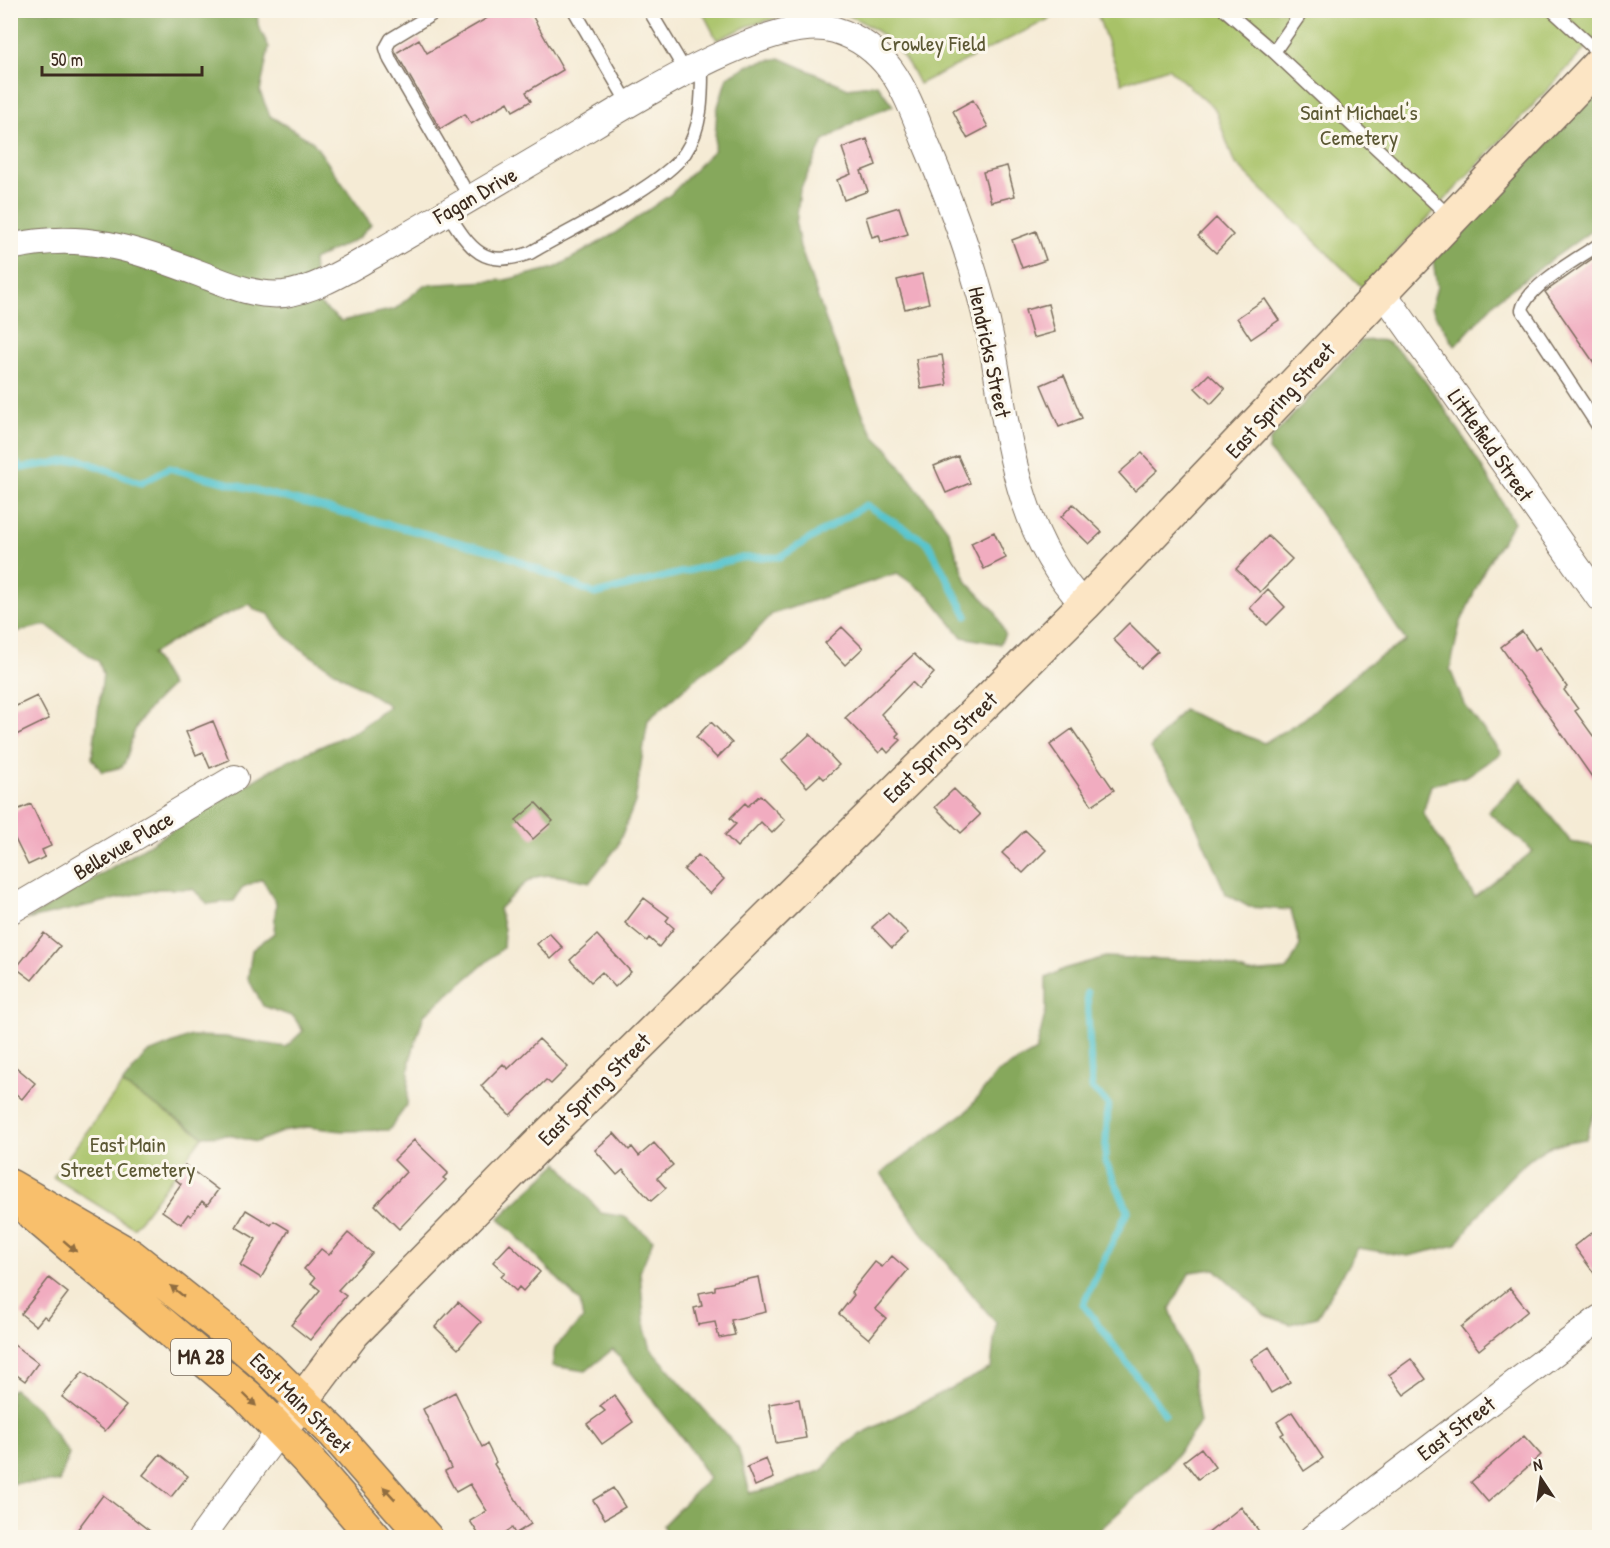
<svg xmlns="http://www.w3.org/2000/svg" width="1610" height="1548" font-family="'Patrick Hand',sans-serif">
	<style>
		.green { fill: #a8c268; stroke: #727643; stroke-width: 1.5 }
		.forest { fill: #86a85c; stroke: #60693d; stroke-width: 1.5 }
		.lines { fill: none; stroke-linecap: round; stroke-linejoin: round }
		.stream { stroke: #58c5ce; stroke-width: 7 }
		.building { fill: #f1acc0 }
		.lane-casing { stroke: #7c6e5e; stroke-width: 15 }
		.street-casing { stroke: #7c6e5e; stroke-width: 28 }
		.secondary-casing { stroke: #7c6e5e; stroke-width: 36 }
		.primary-casing { stroke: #7c6e5e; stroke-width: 36 }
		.lane { stroke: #fff; stroke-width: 12 }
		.street { stroke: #fff; stroke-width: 26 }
		.secondary { stroke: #fce5c4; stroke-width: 33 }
		.primary { stroke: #f8bf6c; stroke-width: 33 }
		.oneway { fill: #906d41 }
		.labels { text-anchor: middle; stroke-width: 6; stroke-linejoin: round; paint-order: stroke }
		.shield { fill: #fbf7ec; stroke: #75685c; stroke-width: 1.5 }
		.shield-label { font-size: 21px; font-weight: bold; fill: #3b2a1e }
		.park-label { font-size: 22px; fill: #5c5834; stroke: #fbf7ec }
		.street-label { font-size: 22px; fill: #3b2a1e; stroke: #fbf7ec }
	</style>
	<rect width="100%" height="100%" fill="#fbf7ec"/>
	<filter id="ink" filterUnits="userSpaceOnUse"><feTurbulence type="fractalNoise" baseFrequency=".0167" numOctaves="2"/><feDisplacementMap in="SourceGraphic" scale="12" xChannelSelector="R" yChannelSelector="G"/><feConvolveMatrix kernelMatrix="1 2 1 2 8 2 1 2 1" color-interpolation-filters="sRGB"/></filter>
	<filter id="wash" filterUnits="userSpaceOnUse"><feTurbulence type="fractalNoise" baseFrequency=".008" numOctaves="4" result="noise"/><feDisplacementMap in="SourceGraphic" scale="24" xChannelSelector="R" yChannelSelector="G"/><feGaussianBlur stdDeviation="1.35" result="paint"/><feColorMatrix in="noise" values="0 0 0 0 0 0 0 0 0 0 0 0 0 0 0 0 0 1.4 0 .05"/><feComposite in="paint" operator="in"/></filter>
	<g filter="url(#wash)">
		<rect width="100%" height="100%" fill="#f5ebd5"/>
		<path class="green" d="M1599,10L1600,33L1363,288L1234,162L1215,109L1168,68L1122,83L1096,11Z
			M702,11H801L748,26L717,40Z
			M838,11L1065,10V11L919,84C902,46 877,26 838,11Z
			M122,1084L203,1136L134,1228L53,1177Z"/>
		<path class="forest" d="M11,11H257L258,25L269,47L260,92L270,116L313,142L371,224L359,238L313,260L316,301L341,321L395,309L424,285L505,280L555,268L612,235L671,194L714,150L717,110L727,77L751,64L780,58L848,88L877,84L893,106L855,121L823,142L800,190L796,225L800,247L830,332L865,419L875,437L887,448L948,530L967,582L995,611L1005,634L1000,644L962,637L929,595L897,573L772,614L744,644L696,678L648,720L635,802L617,847L590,882C536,871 537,869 499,909L504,929L503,948L424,1015L410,1060L407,1105L389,1130L342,1131L308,1127L287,1130L256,1142L229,1135L203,1136L122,1084L146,1054L191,1036L225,1037L286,1047L303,1031L294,1017L263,1006L248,978L252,950L274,933L276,903L262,879L243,887L234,901L208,904L193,889H158L26,920L279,765L358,730L389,706C358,683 283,647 269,614L255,610L250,604L189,631L152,654L171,686C156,701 140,715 133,735C128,748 131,754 122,767L102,772L92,758L103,674L99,662L46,625L11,633Z
			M1599,91V225L1499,298L1455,346L1431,308L1437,287L1433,261L1470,221Z
			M1361,341C1367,341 1378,339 1384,341C1419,355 1493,486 1514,522L1485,568L1460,624L1450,669L1464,704L1501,753L1467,776L1431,785L1423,813L1475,897L1533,851L1488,812L1521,779L1571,842L1599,847L1600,1108L1593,1116L1586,1139C1575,1141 1560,1142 1549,1147C1515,1163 1479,1214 1456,1245L1408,1256L1358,1248L1317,1317L1290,1324L1265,1315L1215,1269L1190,1272L1170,1309L1192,1372L1200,1423L1166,1469L1092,1537H667L663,1525L709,1478L689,1447L613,1349L586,1371L552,1366L555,1347L583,1319L580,1302L499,1218L558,1163L601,1213L625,1217L653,1240L640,1272L645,1329L651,1349L738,1448L750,1493L776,1487L823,1470L836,1452L857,1436L991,1368L996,1323L923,1235L881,1173L967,1111L997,1073L1036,1051L1046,1010V978L1064,969L1105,957L1212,961L1249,973L1287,970L1300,945L1291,910L1249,907L1226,894L1182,793L1150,748L1183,710L1264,743L1304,719L1366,665L1406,641L1315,506L1269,451L1270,440Z
			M14,1389L38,1409L69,1454L59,1482L14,1483L11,1485L10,1391Z"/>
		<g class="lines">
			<path class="stream" d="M10,457L21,468L79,459L141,483L169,468L500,553L595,594L740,558L780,557L866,505L928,543L967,616
				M1087,993L1092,1088L1108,1104L1105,1161L1128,1210L1083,1304L1165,1414"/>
		</g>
		<g id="blocks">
			<path class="building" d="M501,10H529L563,70L526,92L531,101L513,111L508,102L471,124L465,114L440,129L396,53L419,39L427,53Z
				M973,100L988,127L967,138L953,111Z
				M867,139L876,165L861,171L868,191L844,200L837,180L851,174L842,148Z
				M1007,166L1015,196L991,202L983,172Z
				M899,207L908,234L881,242L879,235L872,237L866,217Z
				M1216,218L1233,235L1216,253L1198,236Z
				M1036,231L1046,260L1022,268L1012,240Z
				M1599,254V370L1545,292Z
				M922,274L929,303L905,309L897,280Z
				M1265,299L1279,320L1251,339L1237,318Z
				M1048,304L1055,332L1033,338L1025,310Z
				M942,355L947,385L921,389L916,359Z
				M1209,374L1225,389L1211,404L1195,388Z
				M1064,375L1082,418L1059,427L1041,385Z
				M1142,453L1158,470L1135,491L1119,473Z
				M958,456L970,483L946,493L934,466Z
				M1073,504L1102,532L1089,544L1061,517Z
				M994,532L1006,558L984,569L971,543Z
				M1268,536L1292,559L1260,592L1236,569Z
				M1268,589L1285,607L1267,625L1250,608Z
				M1129,623L1158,652L1141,668L1113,639Z
				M842,627L863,648L845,665L825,643Z
				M1522,631L1535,650L1539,647L1567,687L1564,690L1578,709L1575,711L1599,744V787L1501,647Z
				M914,654L934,673L919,689L912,682L881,714L899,733L896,736L901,740L888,753L884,748L879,753L845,718Z
				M37,696L49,719L10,738V709Z
				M213,721L229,760L210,768L203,752L196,755L186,732Z
				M711,722L732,743L717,758L696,737Z
				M1072,729L1114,790L1092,805L1050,745Z
				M810,734L839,765L824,779L820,775L807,787L782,760Z
				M954,789L980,815L961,833L935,807Z
				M760,795L785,820L772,833L761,822L737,847L725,835L736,824L730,818L745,803L748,806Z
				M536,803L553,821L533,839L516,820Z
				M31,804L51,846L42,850L45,857L28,865L10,829V813Z
				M1025,830L1046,850L1023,873L1002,853Z
				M698,855L724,879L710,894L684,870Z
				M644,898L669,917L666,921L674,928L659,947L649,938L647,941L625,923Z
				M888,913L908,933L892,948L872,927Z
				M44,933L60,946L32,980L16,968Z
				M549,933L563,948L551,959L537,944Z
				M597,935L631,972L615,987L602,972L591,982L570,960Z
				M539,1039L568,1067L551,1084L546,1080L510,1115L481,1086L503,1064L508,1069Z
				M10,1062L35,1083L22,1099L10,1089Z
				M614,1133L629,1150L632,1147L639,1156L654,1143L673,1165L657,1178L666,1188L651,1201L623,1170L617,1175L595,1150Z
				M414,1140L448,1173L443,1178L446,1180L399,1229L375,1205L406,1172L394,1160Z
				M185,1165L218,1190L207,1205L202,1201L191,1216L188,1214L181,1224L162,1211L181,1184L175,1179Z
				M246,1210L271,1225L274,1221L289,1230L261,1278L240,1265L256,1239L236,1227Z
				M1599,1227V1280L1574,1246Z
				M348,1233L372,1253L338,1290L346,1296L310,1340L291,1325L320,1290L311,1283L315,1278L304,1269L321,1249L329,1255Z
				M510,1244L540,1272L523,1291L519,1287L516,1291L501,1277L505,1273L493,1262Z
				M892,1256L908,1270L875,1309L886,1318L869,1339L839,1314L854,1295L851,1292L875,1262L882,1267Z
				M759,1277L766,1312L731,1320L735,1335L719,1338L715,1322L698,1325L694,1308L702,1306L699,1293L715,1290V1286Z
				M49,1278L68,1293L48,1319L44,1316L36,1326L21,1314Z
				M1510,1288L1528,1311L1479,1350L1461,1327Z
				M458,1302L481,1322L458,1349L435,1327Z
				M10,1342L38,1363L25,1381L10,1370Z
				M1269,1347L1290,1382L1271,1393L1251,1359Z
				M1411,1359L1426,1379L1404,1395L1389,1375Z
				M83,1372L126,1406L105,1431L62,1397Z
				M455,1392L482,1447L487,1444L496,1462L494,1464L531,1524L515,1534L512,1528L497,1538H481L470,1521L487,1511L470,1484L456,1492L445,1471L451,1468L423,1409Z
				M614,1395L633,1422L602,1444L587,1424L605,1411L600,1406Z
				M799,1399L806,1438L776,1443L769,1404Z
				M1292,1412L1323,1458L1304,1471L1281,1435L1284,1433L1277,1422Z
				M1524,1436L1541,1455L1488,1502L1471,1482Z
				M1201,1448L1215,1467L1198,1479L1184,1461Z
				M160,1454L188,1476L171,1497L143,1475Z
				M766,1459L774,1478L755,1486L747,1467Z
				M613,1488L625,1507L605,1519L593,1500Z
				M103,1495L159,1538H71Z
				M1241,1507L1264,1538H1202Z"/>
		</g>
	</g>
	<g filter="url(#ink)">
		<use href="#blocks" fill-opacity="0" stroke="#7c6e5e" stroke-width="1.5"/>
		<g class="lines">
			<defs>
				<path id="lane" d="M439,10L391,39L386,48L390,60L470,198
					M574,10L629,105
					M649,10L686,72
					M1225,10L1274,52L1303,10
					M1552,10L1600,54
					M1274,52L1450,217
					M447,212C471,250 483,269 530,253C569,230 661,187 685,153C703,126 702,94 702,64
					M1600,244C1580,257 1526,287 1522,310L1600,429"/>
				<path id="street" d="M10,247C82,230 134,249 201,274C227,284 255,297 284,294C315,290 345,271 372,256C431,222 490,187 549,152C609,117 767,10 835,30C858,37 877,51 891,70C906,91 915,116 924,139C952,205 978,274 992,345C1009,438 1016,532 1084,605
					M1382,291L1600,599
					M10,911L235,778
					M201,1538L280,1430
					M1312,1538L1600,1318"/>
				<path id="secondary" d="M280,1430L353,1333L540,1143L1084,605L1600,63"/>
				<path id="primary" d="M10,1186L131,1256L222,1328L269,1369L334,1433L426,1538
					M32,1213L247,1396L308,1460L375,1538"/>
			</defs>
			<use href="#lane" class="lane-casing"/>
			<use href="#street" class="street-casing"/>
			<use href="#secondary" class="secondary-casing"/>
			<use href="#primary" class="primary-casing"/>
			<use href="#lane" class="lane"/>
			<use href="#street" class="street"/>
			<use href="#secondary" class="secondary"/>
			<use href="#primary" class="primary"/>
		</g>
		<defs><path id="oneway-solid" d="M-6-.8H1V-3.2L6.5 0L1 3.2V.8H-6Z" transform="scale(1.5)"/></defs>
		<g class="oneway">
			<use href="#oneway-solid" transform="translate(70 1246) rotate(41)"/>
			<use href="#oneway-solid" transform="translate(177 1291) rotate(-141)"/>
			<use href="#oneway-solid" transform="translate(250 1400) rotate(44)"/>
			<use href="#oneway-solid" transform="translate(389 1493) rotate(-133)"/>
		</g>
	</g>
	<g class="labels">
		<rect class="shield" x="171" y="1339" width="60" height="36" rx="4.5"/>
		<g class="shield-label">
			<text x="201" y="1364">MA 28</text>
		</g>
		<g class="park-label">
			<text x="933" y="51">Crowley Field</text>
			<text x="1359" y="120">Saint Michael's<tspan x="1359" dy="25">Cemetery</tspan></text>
			<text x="128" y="1152">East Main<tspan x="128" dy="25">Street Cemetery</tspan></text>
		</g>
		<g class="street-label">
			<text transform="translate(475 195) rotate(-30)" y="8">Fagan Drive</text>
			<text transform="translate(990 352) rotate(78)" y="8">Hendricks Street</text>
			<text transform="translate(1280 400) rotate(-47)" y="8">East Spring Street</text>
			<text transform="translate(1491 445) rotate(55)" y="8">Littlefield Street</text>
			<text transform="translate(940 747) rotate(-44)" y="8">East Spring Street</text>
			<text transform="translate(123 845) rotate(-31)" y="8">Bellevue Place</text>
			<text transform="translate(594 1089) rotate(-45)" y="8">East Spring Street</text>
			<text transform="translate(301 1403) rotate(45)" y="8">East Main Street</text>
			<text transform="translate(1456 1428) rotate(-37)" y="8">East Street</text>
		</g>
	</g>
	<rect width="1610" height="1548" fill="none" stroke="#fbf7ec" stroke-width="36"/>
	<g transform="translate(1541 1479) rotate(347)" stroke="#fbf7ec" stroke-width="4.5" paint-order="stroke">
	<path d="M0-4.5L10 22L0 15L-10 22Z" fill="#3b2a1e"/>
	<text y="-9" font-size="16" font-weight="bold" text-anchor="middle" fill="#3b2a1e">N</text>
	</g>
	<path d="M42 66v9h160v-9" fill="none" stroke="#3b2a1e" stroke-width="3"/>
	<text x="51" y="66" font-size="18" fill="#3b2a1e" stroke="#fbf7ec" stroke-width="4.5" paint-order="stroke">50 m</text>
</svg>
